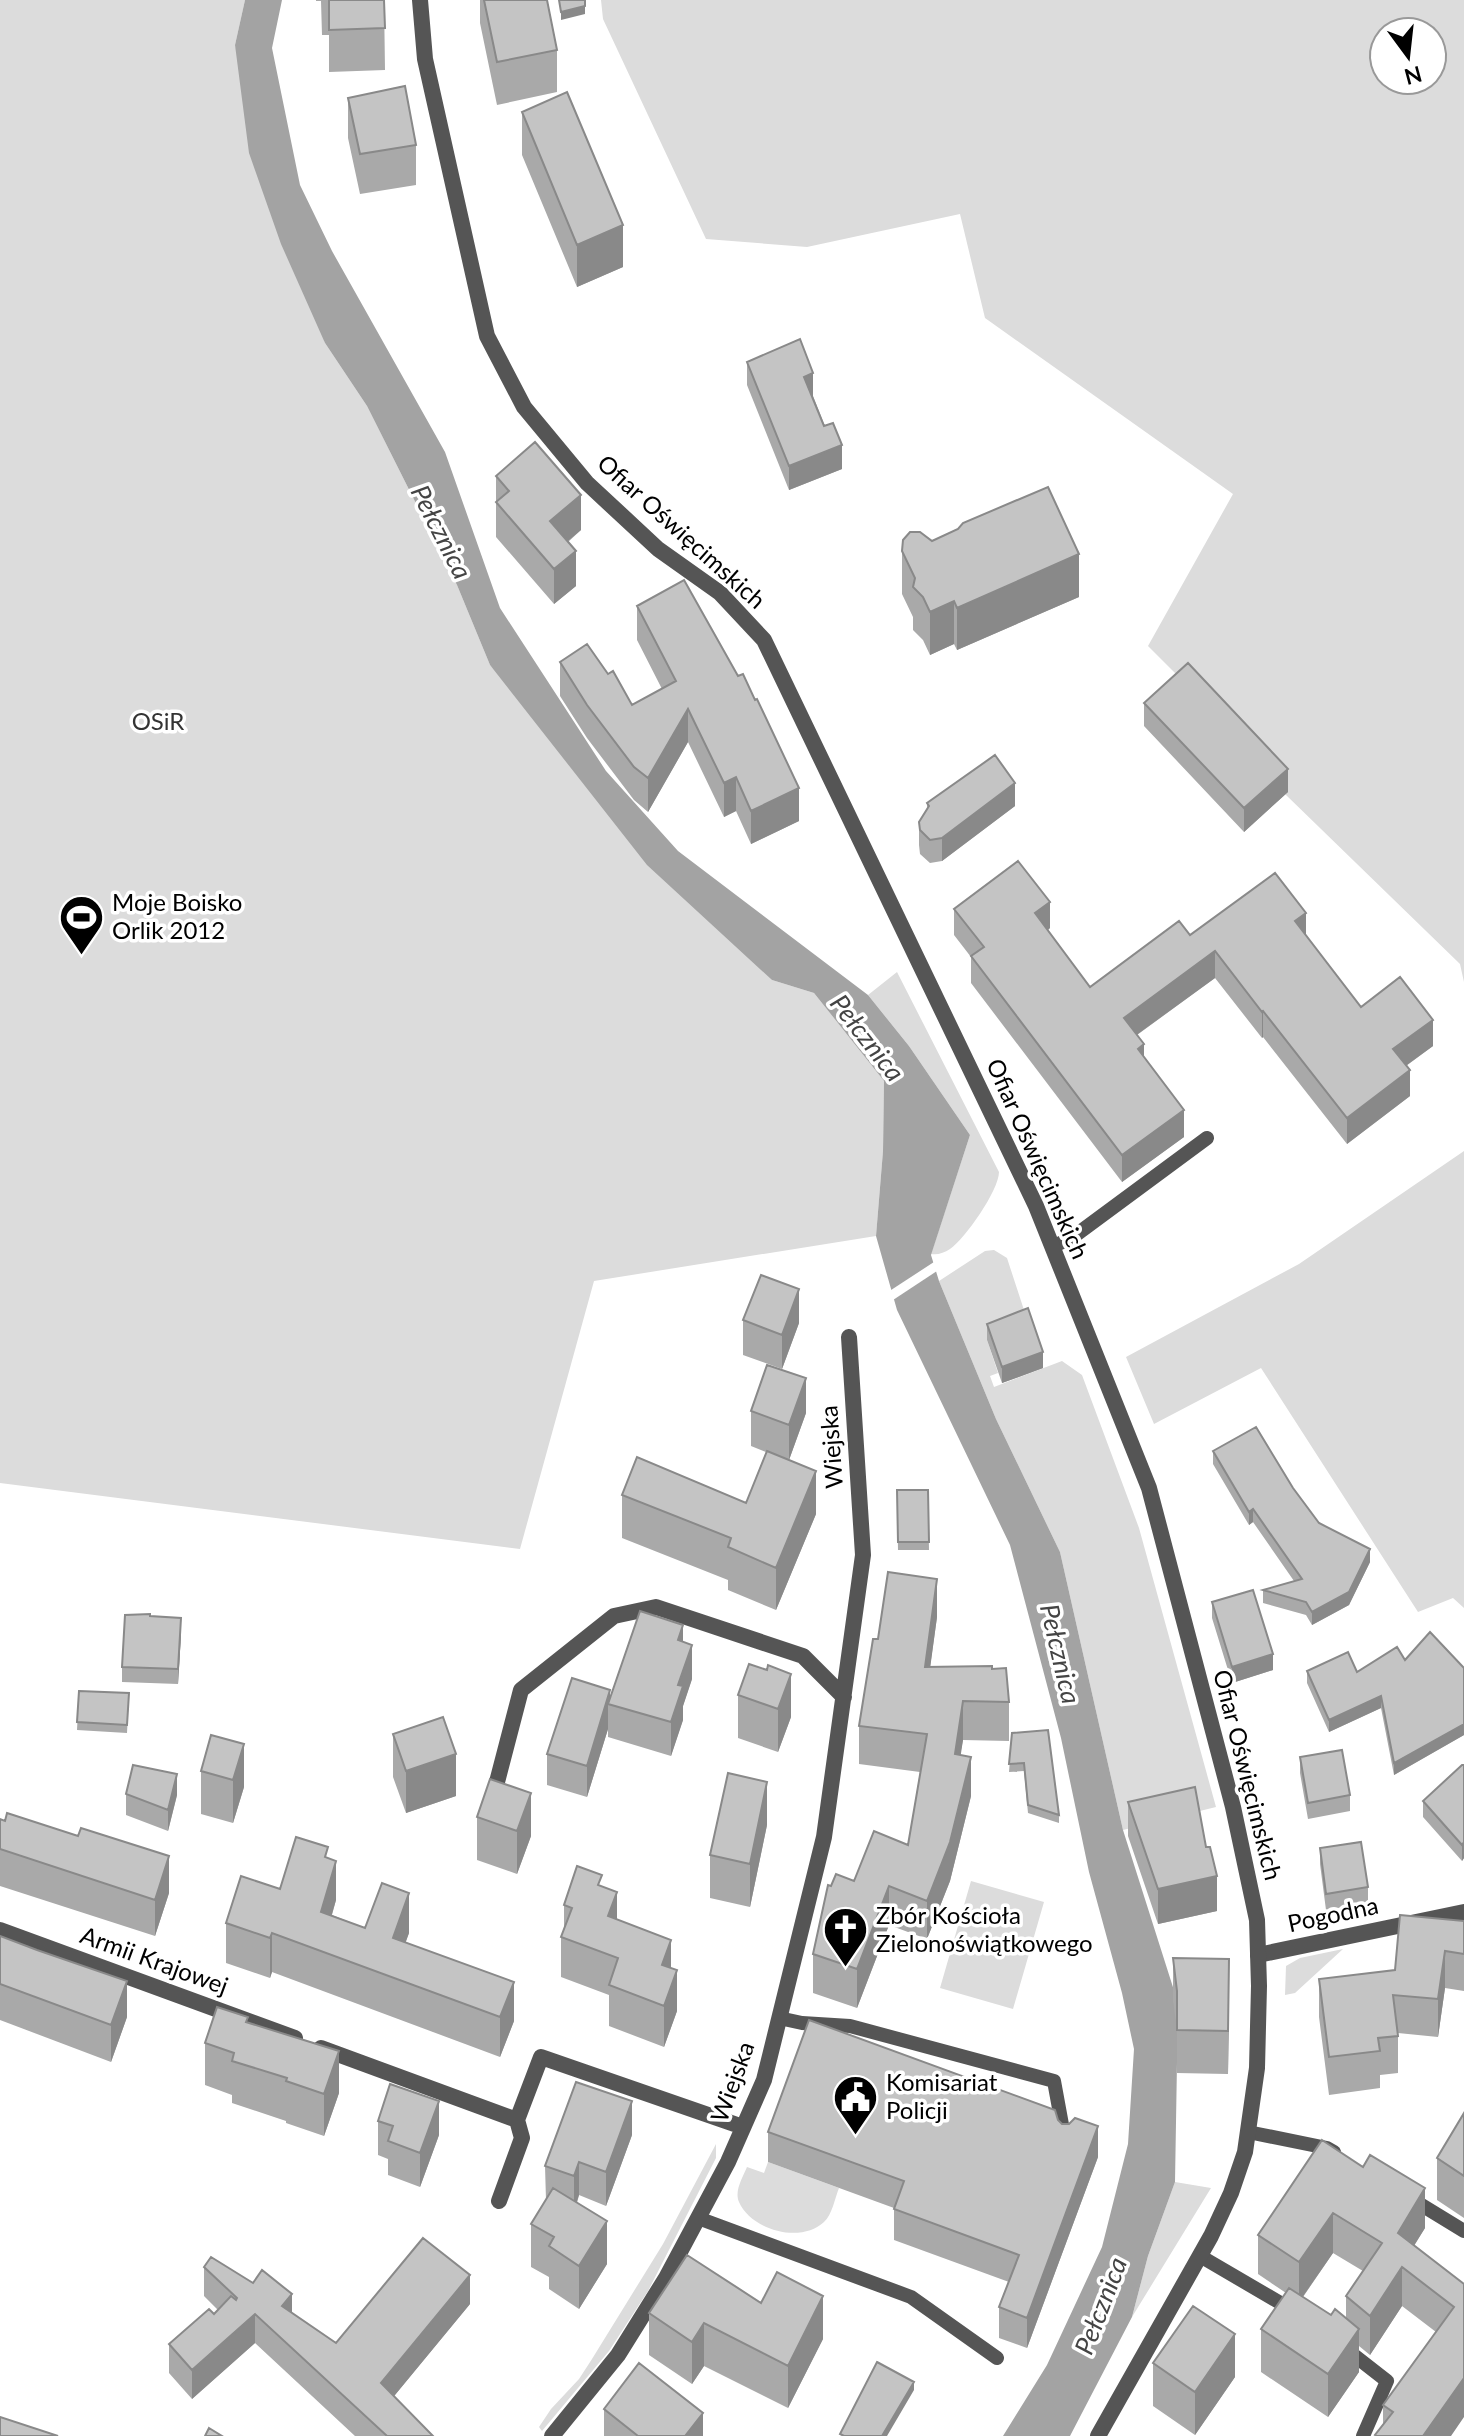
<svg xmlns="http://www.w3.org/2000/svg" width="1464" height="2436" font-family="Lato,sans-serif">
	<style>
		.green { fill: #dcdcdc; fill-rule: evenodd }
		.water { fill: #a3a3a3 }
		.pier { fill: #fff }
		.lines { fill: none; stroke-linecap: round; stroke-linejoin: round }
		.service { stroke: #555; stroke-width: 14 }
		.minor { stroke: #555; stroke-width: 16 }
		.tertiary { stroke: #555; stroke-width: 16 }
		.wall { fill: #a9a9a9; fill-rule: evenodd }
		.shaded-wall { fill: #898989 }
		.building { fill: #c4c4c4; stroke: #898989; stroke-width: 2 }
		.labels { text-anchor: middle; stroke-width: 7; stroke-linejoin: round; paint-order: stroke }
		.street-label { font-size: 24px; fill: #000; stroke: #fff }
		.park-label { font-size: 24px; fill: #333; stroke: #fff }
		.poi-label { font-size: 24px; fill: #000; stroke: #fff; text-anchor: start }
		.water-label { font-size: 26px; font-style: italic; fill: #444; stroke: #fff }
	</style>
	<rect width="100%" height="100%" fill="#fff"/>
	<path class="green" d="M0,0H245L235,45L325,343L367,406L457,585L490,665L772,980L814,993L884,1081L883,1151L876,1236L594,1281L520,1549L0,1483Z
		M601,0H1464V982L1460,964L1286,795L1187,685L1148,646L1233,494L985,318L960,214L807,247L706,239L603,19ZM1384,32H1432V80H1384Z
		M897,972L999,1172C999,1190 965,1239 950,1249C944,1253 938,1255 931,1254L970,1135L909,1046L868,995Z
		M1464,1151V1608L1453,1598L1418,1612L1261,1368L1154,1424L1126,1357L1299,1264Z
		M994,1250L1007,1258L1036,1347L987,1340L998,1373L990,1376L994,1387L1062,1361L1082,1375L1139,1528L1216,1807L1123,1830L1060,1552L996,1419L939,1281L985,1251Z
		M971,1881L1044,1902L1013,2009L940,1988Z
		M1343,1949L1295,1993L1285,1995L1286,1966L1300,1958Z
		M716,2144V2158L648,2291L609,2351L542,2431L539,2427L551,2409L579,2379L592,2359L663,2244Z
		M768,2162L839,2188C835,2198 832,2215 824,2222C801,2244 751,2230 739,2202C734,2191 743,2177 747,2167L764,2173Z
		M1175,2182L1211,2188L1132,2317L1148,2256Z"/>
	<path class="water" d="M245,0H282L272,48L300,185L332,251L445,452L500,608L606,771L678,851L868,995L909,1046L970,1135L931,1255L939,1281L996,1419L1060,1552L1123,1830L1178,2003L1175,2182L1148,2256L1132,2317L1070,2436H1003L1047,2365L1102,2247L1128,2144L1134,2049L1122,1993L1089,1872L1061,1738L1010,1545L897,1310L876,1236L883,1151L884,1081L814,993L772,980L647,865L490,665L457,585L367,406L325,343L281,244L249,153L235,45Z"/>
	<path class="pier" d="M937,1260L940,1269L890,1302L888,1292Z"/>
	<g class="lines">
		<path class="service" d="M1052,1247L1073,1237L1207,1138
			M779,2018L802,2023L850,2026L1054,2081L1065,2141
			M1248,2132L1327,2148L1334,2152
			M1410,2198L1464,2231
			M698,2218L911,2297L997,2358
			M1200,2256L1294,2311
			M1346,2349L1387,2381L1363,2436"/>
		<path class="minor" d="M497,1782L521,1690L614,1616L656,1607L803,1656L844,1697
			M0,1930L295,2038
			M1258,1955L1464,1912
			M321,2048L517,2120L541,2057L743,2127
			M499,2201L522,2138L517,2120
			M552,2436L618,2355L666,2278L728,2162L764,2080L824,1837L863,1555L849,1337"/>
		<path class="tertiary" d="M420,0L425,59L487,336L524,407L587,483L658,549L720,593L764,640L1036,1206L1149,1488L1233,1807L1257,1920L1259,1986L1257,2068L1245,2152L1231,2193L1211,2236L1098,2436"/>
	</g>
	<path class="wall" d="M316,0H384L385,70L329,72V35H322L321,1H316Z
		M480,0H547L557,50V92L497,105L480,23Z
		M348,98L416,145V185L360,194L348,138Z
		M522,112L623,267L577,287L522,155Z
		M747,362L813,396L842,469L789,490L747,385Z
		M496,476L581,530L568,542L576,586L554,604L496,537Z
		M932,541L1079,597L957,650L954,644L930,655L923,640L913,630V617L902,594V551Z
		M637,606L799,821L751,844L736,811L724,817L688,742L648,812L634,800L587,738L560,696V662L608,674L632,705L662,689L637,640Z
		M1144,703L1288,792L1244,832L1144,726Z
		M927,803L1015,806L942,861L930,863L920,854L919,845V822L927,810Z
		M954,909L1050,928L1048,930L1090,987L1190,935H1306L1361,1007L1433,1046L1406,1066L1410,1096L1347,1144L1263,1037L1262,1038L1215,978L1137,1035L1144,1057L1184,1137L1122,1182L971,983V957L954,935Z
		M743,1320L799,1323L782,1369L743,1355Z
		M987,1324L1043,1368L1002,1383L987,1340Z
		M751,1411L806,1413L789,1460L816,1514L776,1610L728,1590V1580L622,1538V1495L746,1503L766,1452L751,1446Z
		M1213,1451L1293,1488L1319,1523L1370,1562L1349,1605L1312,1625L1306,1615L1263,1603V1590L1294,1581L1253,1522L1249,1525L1213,1464Z
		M897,1490H928L929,1550H898Z
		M1212,1602L1273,1670L1232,1683L1212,1618Z
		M937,1617L930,1667L992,1669L1009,1702V1741L963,1740L960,1755L971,1796L950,1881L927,1939L889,1925L857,2008L813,1993V1954L854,1881L908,1845L920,1772L859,1764V1726L878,1639Z
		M181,1634L178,1684L122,1682V1667Z
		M1405,1660L1464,1668V1735L1394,1775L1381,1708L1329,1732L1307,1683V1671L1357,1672Z
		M767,1670L791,1717L778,1752L738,1738V1695Z
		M692,1679L683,1706V1720L671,1756L608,1737V1729L587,1797L547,1785V1754L610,1697Z
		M79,1691L129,1693L127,1733L77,1730Z
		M1012,1733L1059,1815V1823L1028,1813L1024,1771L1009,1772Z
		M393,1734L456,1796L406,1813L393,1777Z
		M211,1735L244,1787L233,1823L201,1814V1771Z
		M1300,1757L1350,1795V1811L1308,1819L1300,1773Z
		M1464,1765V1858L1462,1861L1423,1817V1801Z
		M126,1794L177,1795L168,1831L126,1815Z
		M1128,1802L1217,1911L1158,1924L1128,1836Z
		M477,1817L531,1836L517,1874L477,1860Z
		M0,1819L169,1893L155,1936L0,1886Z
		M767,1825L750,1907L710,1898V1855Z
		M1320,1848L1368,1887V1903L1326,1910L1320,1864Z
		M328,1858L336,1900L332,1915L365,1928L409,1933L405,1943L514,2021L500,2057L272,1972L270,1978L226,1963V1923Z
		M602,1887L617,1919L671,1968L677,2011L664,2047L609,2026V1995L561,1977V1937L564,1930V1905Z
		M1464,1921V1991L1445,1988L1438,2037L1398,2033V2073L1380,2075V2088L1329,2095L1319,2017V1979L1395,1970Z
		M0,1936L127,2017L111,2062L0,2020Z
		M1173,1958L1229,2001L1228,2074L1177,2073V2028L1173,2001Z
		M248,2023L339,2093L324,2136L286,2123V2121L232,2103V2095L205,2085V2043Z
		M1464,2113V2218L1437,2200V2158Z
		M1058,2120L1098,2157L1027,2348L999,2338V2307L1009,2282L894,2240V2208L768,2162V2132Z
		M378,2121L439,2135L420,2187L388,2175V2159L378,2155Z
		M632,2135L606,2206L579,2195L577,2203L607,2264L579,2309L549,2289V2277L531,2267V2224L546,2200L545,2166Z
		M1322,2140L1425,2228L1414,2245L1464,2284L1451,2436H1375L1383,2425V2405L1436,2332L1402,2306L1370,2355L1359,2346V2372L1328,2417L1261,2372V2329L1286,2293L1258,2274V2235ZM1333,2253L1363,2271L1346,2296V2318L1331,2315L1303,2297Z
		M204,2267L292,2313L336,2343L470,2304L394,2396L433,2436H355L255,2343L192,2399L169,2373V2344L214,2314L218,2310L204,2296Z
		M761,2303L823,2339L788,2408L704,2366L692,2384L649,2355V2313Z
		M1153,2363L1235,2377L1195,2435L1153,2406Z
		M604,2409L703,2436H604Z"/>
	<path class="shaded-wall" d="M585,6V14L561,20V12Z
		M623,225V267L577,287V245Z
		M813,373V396L804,400V377Z
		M842,445V469L789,490V466Z
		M581,495V530L550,556V521Z
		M576,551V586L554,604V569Z
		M1079,554V597L957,650V608Z
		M954,601V644L930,655V612Z
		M688,709V742L648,812V778Z
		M1288,769V792L1244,832V808Z
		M736,777V811L724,817V783Z
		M1015,783V806L942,861V838Z
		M799,788V821L751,844V811Z
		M1050,902V928L1035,940V913Z
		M1306,913V939L1295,921Z
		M1215,951V978L1124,1044V1018Z
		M1263,1011V1037L1262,1038V1012Z
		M1433,1020V1046L1393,1075V1049Z
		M1144,1044V1071L1138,1049Z
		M1410,1070V1096L1347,1144V1118Z
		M1184,1110V1137L1122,1182V1155Z
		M799,1289V1323L782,1369V1335Z
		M1043,1352V1368L1002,1383V1367Z
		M806,1378V1413L789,1460V1425Z
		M816,1471V1514L776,1610V1568Z
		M1253,1509V1522L1249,1525V1512Z
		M1370,1549V1562L1349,1605L1312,1625V1612Z
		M937,1579V1617L925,1706V1667Z
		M181,1618V1634L178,1684V1669Z
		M683,1625V1658L678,1640Z
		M692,1645V1679L683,1706V1720L671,1756V1722L678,1685Z
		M1273,1654V1670L1232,1683V1667Z
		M791,1674V1717L778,1752V1709Z
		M610,1690V1704H608V1729L587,1797V1766Z
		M1381,1696V1708L1329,1732V1720Z
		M963,1701V1740L955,1793V1754Z
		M1464,1724V1735L1394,1775V1763Z
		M244,1744V1787L233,1823V1780Z
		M456,1754V1796L406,1813V1771Z
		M971,1757V1796L950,1881L927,1939V1901Z
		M177,1774V1795L168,1831V1810Z
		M767,1782V1825L750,1907V1864Z
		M531,1793V1836L517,1874V1831Z
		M1464,1842V1858L1462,1861V1845Z
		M169,1856V1893L155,1936V1900Z
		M336,1861V1900L321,1951V1912Z
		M1217,1876V1911L1158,1924V1889Z
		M889,1886V1925L857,2008V1969Z
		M617,1892V1932L608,1956V1916Z
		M409,1893V1933L393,1978V1938Z
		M272,1933V1972L270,1978V1938Z
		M671,1940V1980L662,1965Z
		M1445,1951V1988L1438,2037V1999Z
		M1229,1959V2001L1228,2074V2031Z
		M677,1970V2011L664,2047V2006Z
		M127,1981V2017L111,2062V2025Z
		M514,1982V2021L500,2057V2017Z
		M339,2051V2093L324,2136V2094Z
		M439,2101V2135L420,2187V2153Z
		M632,2101V2135L606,2206V2172Z
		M1098,2126V2157L1027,2348V2318Z
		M579,2162V2195L574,2210V2176Z
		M1425,2188V2228L1398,2272V2233Z
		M1333,2213V2253L1299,2302V2262Z
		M607,2221V2264L579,2309V2266Z
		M1402,2267V2306L1370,2355V2316Z
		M470,2275V2304L381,2412V2383Z
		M292,2294V2323L282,2306Z
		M823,2296V2339L788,2408V2366Z
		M255,2314V2343L192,2399V2370Z
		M704,2323V2366L692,2384V2342Z
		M1359,2329V2372L1328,2417V2374Z
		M1235,2334V2377L1195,2435V2392Z
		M1464,2378V2417L1451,2436H1423Z
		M914,2382V2390L887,2436H882Z
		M703,2413V2436H685Z"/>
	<path class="building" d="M329,0H384L385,28L329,30Z
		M484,0H547L557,50L497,62Z
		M559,0H585V6L561,12Z
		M405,86L416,145L360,154L348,98Z
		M567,92L623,225L577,245L522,112Z
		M800,339L813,373L804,377L824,426L833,423L842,445L789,466L747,362Z
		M535,442L581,495L550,521L576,551L554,569L496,502L509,491L496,476Z
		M1048,487L1079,554L957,608L954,601L930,612L923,597L913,587L915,578L902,551L903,540L910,532H920L932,541L958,529L963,523Z
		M684,580L738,676L743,674L755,700L757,699L799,788L751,811L736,777L724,783L688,709L648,778L634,767L587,705L560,662L587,644L608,674L613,671L632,705L676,681L637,606Z
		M1188,663L1288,769L1244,808L1144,703Z
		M995,755L1015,783L942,838L930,840L920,830L919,822L929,806L927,803Z
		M1018,861L1050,902L1035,913L1090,987L1179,921L1190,935L1275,873L1306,913L1295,921L1361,1007L1400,977L1433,1020L1393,1049L1410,1070L1347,1118L1263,1011L1262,1012L1215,951L1124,1018L1144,1044L1138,1049L1184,1110L1122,1155L971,956L984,947L954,909Z
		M761,1275L799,1289L782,1335L743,1320Z
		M1028,1308L1043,1352L1002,1367L987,1324Z
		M767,1365L806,1378L789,1425L751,1411Z
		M1256,1427L1293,1488L1319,1523L1370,1549L1349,1592L1312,1612L1306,1602L1263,1590L1302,1579L1253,1509L1249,1512L1213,1451Z
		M767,1451L816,1471L776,1568L728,1547L731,1538L622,1495L637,1457L746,1503Z
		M897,1490H928L929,1542H898Z
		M888,1572L937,1579L925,1667L992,1666V1669L1006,1668L1009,1702L963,1701L955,1754L971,1757L950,1842L927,1901L889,1886L857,1969L813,1954L828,1885L831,1886L836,1874L854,1881L874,1831L908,1845L927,1734L859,1726L873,1639H878Z
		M1253,1590L1273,1654L1232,1667L1212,1602Z
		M640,1611L683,1625L678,1640L692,1645L678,1685L683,1686L671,1722L608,1704Z
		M150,1614V1616L181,1618L178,1669L122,1667L125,1615Z
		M1430,1632L1464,1668V1724L1394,1763L1381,1696L1329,1720L1307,1671L1348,1652L1357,1672L1397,1647L1405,1660Z
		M749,1664L767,1670L768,1665L791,1674L778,1709L738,1695Z
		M572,1678L610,1690L587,1766L547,1754Z
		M79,1691L129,1693L127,1725L77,1722Z
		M443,1717L456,1754L406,1771L393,1734Z
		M1048,1730L1059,1815L1028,1805L1024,1763L1009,1764L1012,1733Z
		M211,1735L244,1744L233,1780L201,1771Z
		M1342,1750L1350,1795L1308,1803L1300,1757Z
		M133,1765L177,1774L168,1810L126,1794Z
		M1462,1765H1464V1842L1462,1845L1423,1801Z
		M728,1773L767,1782L750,1864L710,1855Z
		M490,1779L531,1793L517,1831L477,1817Z
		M1195,1787L1206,1847H1210L1217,1876L1158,1889L1128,1802Z
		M7,1813L78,1836L81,1828L169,1856L155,1900L0,1849V1819L5,1821Z
		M296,1837L328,1847L325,1857L336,1861L321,1912L365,1928L382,1883L409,1893L393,1938L514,1982L500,2017L272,1933L270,1938L226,1923L241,1876L280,1889Z
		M1361,1842L1368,1887L1326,1894L1320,1848Z
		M577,1866L602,1875L598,1885L617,1892L608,1916L671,1940L662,1965L677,1970L664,2006L609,1985L618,1958L561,1937L572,1908L564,1905Z
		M1400,1915L1464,1921V1954L1445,1951L1438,1999L1393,1995L1398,2036L1378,2038L1380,2051L1329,2057L1319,1979L1395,1970Z
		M0,1936L37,1950L127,1981L111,2025L0,1984Z
		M1173,1958L1229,1959L1228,2031L1177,2030V1991Z
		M217,2007L248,2017L246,2022L339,2051L324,2094L286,2081L287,2078L232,2061L234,2053L205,2043Z
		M809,2020L1055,2110L1058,2120L1062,2124H1069L1075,2118L1098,2126L1027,2318L999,2307L1019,2255L894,2209L904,2181L768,2132Z
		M576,2082L632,2101L606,2172L579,2162L574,2176L545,2166Z
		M390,2084L439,2101L420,2153L388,2141L393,2126L378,2121Z
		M1464,2113V2176L1437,2158Z
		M1322,2140L1363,2167L1370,2155L1425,2188L1398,2233L1464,2284V2378L1423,2436H1377L1375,2435L1393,2412L1383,2405L1454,2307L1402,2267L1370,2316L1346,2296L1382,2243L1333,2213L1299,2262L1258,2235Z
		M553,2188L607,2221L579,2266L549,2246L554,2237L531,2224Z
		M423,2238L470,2275L381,2383L433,2436H387L255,2314L192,2370L169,2344L209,2309L214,2314L231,2296L236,2300L237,2298L204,2267L211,2257L253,2283L262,2270L292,2294L282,2306L336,2343Z
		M687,2255L761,2303L777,2272L823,2296L788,2366L704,2323L692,2342L649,2313Z
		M1289,2288L1331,2315L1335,2309L1359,2329L1328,2374L1261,2329Z
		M1193,2306L1235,2334L1195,2392L1153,2363Z
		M877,2362L914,2382L882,2436H844L840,2434Z
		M639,2363L703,2413L685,2436H638L604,2409Z
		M0,2417L58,2436H0Z
		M209,2428L222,2436H205Z"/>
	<defs>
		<symbol id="stadium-pin" viewBox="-11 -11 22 30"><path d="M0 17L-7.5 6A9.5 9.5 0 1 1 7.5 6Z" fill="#000" stroke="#fff"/><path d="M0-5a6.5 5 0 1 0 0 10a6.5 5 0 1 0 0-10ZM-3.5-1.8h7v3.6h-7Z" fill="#fff"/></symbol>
		<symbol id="church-pin" viewBox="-11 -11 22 30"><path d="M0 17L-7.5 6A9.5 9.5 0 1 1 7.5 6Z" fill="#000" stroke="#fff"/><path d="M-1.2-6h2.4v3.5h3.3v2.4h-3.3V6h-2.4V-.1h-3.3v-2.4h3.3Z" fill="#fff"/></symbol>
		<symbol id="civic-pin" viewBox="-11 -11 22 30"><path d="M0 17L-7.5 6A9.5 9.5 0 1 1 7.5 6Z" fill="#000" stroke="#fff"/><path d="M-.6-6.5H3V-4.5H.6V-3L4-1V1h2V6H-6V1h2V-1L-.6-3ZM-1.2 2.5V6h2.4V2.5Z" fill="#fff"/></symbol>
	</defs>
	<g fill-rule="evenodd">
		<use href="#stadium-pin" x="56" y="892" width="51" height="69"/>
		<use href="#church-pin" x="820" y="1904" width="51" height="69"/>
		<use href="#civic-pin" x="830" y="2072" width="51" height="69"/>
	</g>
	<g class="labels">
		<g class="street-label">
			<text transform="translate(681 532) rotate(42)" y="8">Ofiar Oświęcimskich</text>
			<text transform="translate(1037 1159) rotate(66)" y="8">Ofiar Oświęcimskich</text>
			<text transform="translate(832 1447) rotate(-94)" y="8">Wiejska</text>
			<text transform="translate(1247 1775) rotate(76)" y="8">Ofiar Oświęcimskich</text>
			<text transform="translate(1333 1915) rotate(-12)" y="8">Pogodna</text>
			<text transform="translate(154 1961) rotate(20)" y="8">Armii Krajowej</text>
			<text transform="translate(733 2082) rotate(-70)" y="8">Wiejska</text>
		</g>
		<g class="park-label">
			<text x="158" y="730">OSiR</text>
		</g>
		<g class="poi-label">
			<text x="112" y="911">Moje Boisko<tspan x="112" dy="28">Orlik 2012</tspan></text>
			<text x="876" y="1924">Zbór Kościoła<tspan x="876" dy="28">Zielonoświątkowego</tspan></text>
			<text x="886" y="2091">Komisariat<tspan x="886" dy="28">Policji</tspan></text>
		</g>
		<g class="water-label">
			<text transform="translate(441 532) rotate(63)" y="9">Pełcznica</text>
			<text transform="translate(867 1038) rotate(52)" y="9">Pełcznica</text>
			<text transform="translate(1060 1654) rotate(77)" y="9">Pełcznica</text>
			<text transform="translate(1101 2306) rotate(-69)" y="9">Pełcznica</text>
		</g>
	</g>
	<g transform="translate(1408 56) rotate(165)"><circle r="38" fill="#ffffff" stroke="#999999" stroke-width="2"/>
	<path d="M0-6L14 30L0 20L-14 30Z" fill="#000000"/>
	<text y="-12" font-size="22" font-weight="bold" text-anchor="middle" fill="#000000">N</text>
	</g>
</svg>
